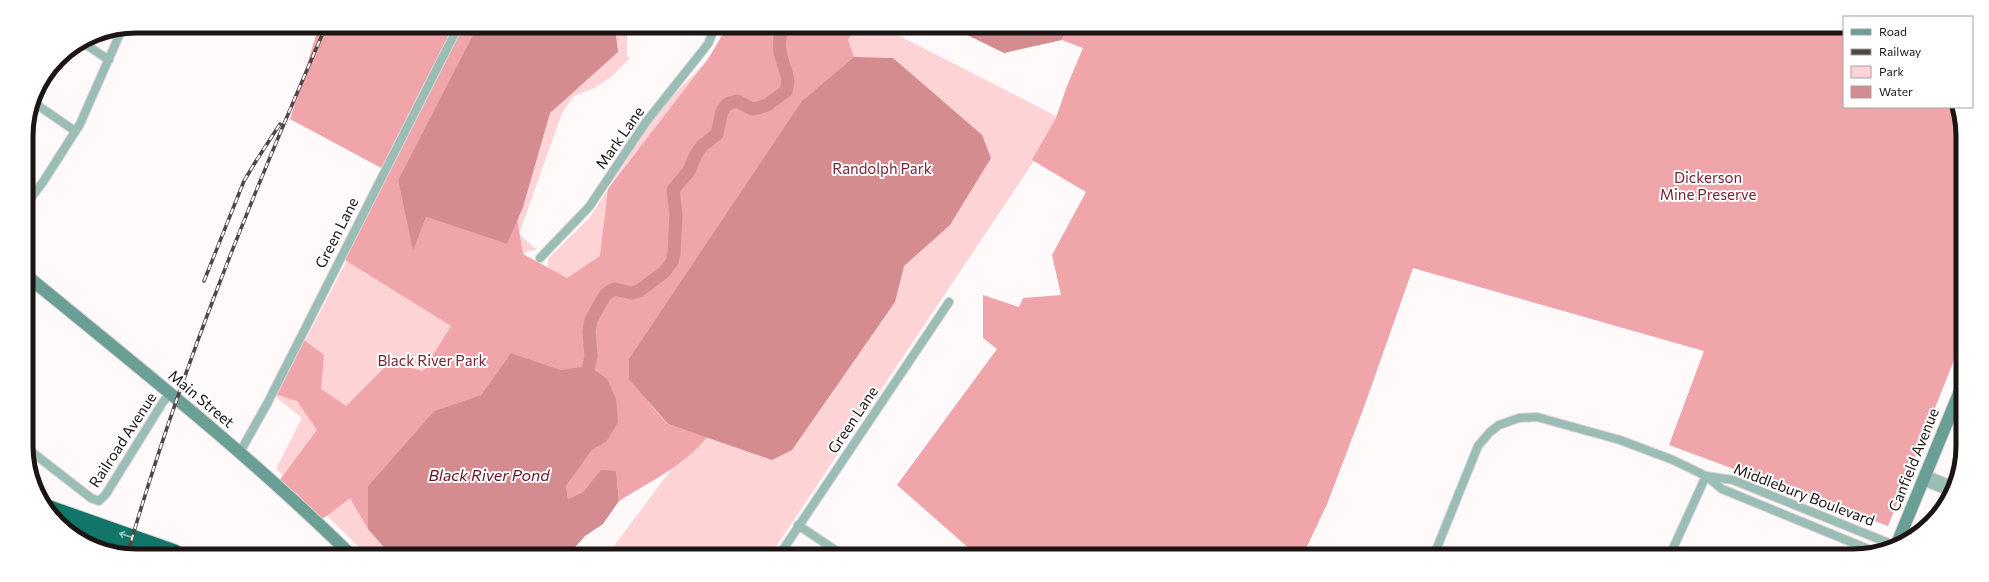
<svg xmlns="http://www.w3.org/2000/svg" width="1989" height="582" font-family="Commissioner,sans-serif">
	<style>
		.green { fill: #fdd3d5 }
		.forest { fill: #efa5aa }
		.water { fill: #d48c91 }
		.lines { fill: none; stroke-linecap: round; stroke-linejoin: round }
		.river { stroke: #d48c91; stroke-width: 13 }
		.street-casing { stroke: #dbd4d4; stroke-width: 10 }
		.secondary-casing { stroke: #dbd4d4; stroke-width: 14 }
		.highway-casing { stroke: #dbd4d4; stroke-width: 17 }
		.street { stroke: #9abdb6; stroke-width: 8 }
		.secondary { stroke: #699f94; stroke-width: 12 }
		.highway { stroke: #117668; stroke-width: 15 }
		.rail-casing { stroke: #4e4545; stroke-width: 3.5 }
		.rail { stroke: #fff; stroke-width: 2; stroke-dasharray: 6; stroke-linecap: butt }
		.oneway { stroke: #94c1bb }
		.labels { text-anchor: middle; stroke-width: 4; stroke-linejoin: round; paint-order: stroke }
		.street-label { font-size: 15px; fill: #1d1414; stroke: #fff }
		.park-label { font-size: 15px; fill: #782332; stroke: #fff }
		.water-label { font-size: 16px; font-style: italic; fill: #661023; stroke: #fff }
		.rim { fill: none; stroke: #1d1414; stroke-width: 5 }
	</style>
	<rect width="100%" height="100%" fill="#fff9f9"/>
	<path class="green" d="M468,27H627V56L630,58L610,78L594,88L574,96L562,113L519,234L537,250L527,251L521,257L548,271V259L590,217L660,108L707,61L719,43L724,27L884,28L1062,119L771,554L630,553L613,547L689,446L442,553H365L309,498L276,469L302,418L276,397Z"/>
	<path class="forest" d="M319,26L477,27L398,180L413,250L426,217L507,244L517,218L523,254L567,278L600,256L608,189L708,59L727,27L855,28L848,40L854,57L802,101L648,402L667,424L707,437C684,466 649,482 619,501L616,471H601L583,492L568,499L566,486L592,450L606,442L589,367L561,370L511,353L481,395L434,411L368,486V529L350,498L321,520L279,481L317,430L297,401L275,394L304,340L324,355L321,389L346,406L389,363L423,371L451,326L345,260L387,171L290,119Z
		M1067,28L1844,30V107H1957L1961,115L1960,345L1888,526L1669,445L1704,351L1413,268L1364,407L1327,504L1303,555L968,554L971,550L897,485L997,349L983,338V295L1019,307L1023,298L1061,295L1052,255L1086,192L1032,160L1056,118L1067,86L1083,48L1062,40Z"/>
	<path class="water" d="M477,27H615L618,52L550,113L523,207L507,244L426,217L413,251L398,180Z
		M953,28H1067L1062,40L1004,53Z
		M854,57L893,58L982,135L991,158L950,225L904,266L895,302L792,450L772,460L668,424L629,379V359L802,101Z
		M511,353L561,370L589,366L607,379L616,399L618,422L606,442L592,450L566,486L568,499L583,492L601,470L616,471L619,501L603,524L585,536L570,553H389L368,529V486L434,411L481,395Z"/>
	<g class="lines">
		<path class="river" d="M589,366L591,356L589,331L591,320L605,295L614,289L631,293L639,291L663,273L672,262L674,254L676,214L673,190L689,171L696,154L702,146L717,134L722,111L727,104L737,101L752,109L758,108L767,105L786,91C794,72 771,56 783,27"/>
		<defs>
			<path id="street" d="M82,42L109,60
				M33,102L75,131
				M27,203L43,182L80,124L122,29
				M540,258L589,207L646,122L708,44L715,27
				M28,449L91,498L99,501L106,494L163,402L170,394
				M240,452L267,404L458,27
				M1925,474L1954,486
				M1706,476L1722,489L1873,551
				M1922,481L1951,492
				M798,525L841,554
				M780,554L949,302
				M1434,555L1478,446L1490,432L1499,425L1519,418L1537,417L1620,440L1673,460L1706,476L1733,480L1891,544
				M1670,555L1706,476"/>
			<path id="secondary" d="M27,276C137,366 248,454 349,553
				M1898,541L1960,391"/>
			<path id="highway" d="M50,508L175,552
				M65,527L134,552"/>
		</defs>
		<use href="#street" class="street-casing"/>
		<use href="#secondary" class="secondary-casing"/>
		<use href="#highway" class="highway-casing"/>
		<use href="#street" class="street"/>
		<use href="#secondary" class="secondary"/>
		<use href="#highway" class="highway"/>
		<defs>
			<path id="rail" d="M204,281L244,181L256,161L280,124
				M128,552C180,372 251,198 326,26"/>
		</defs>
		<use href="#rail" class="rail-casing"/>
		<use href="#rail" class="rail"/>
	</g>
	<defs><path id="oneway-shaft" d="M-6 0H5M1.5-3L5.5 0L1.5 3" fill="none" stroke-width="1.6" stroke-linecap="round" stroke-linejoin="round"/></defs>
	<use class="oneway" href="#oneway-shaft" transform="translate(125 535) rotate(-161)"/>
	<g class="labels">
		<g class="street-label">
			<text transform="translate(620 138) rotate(-55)" y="5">Mark Lane</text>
			<text transform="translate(337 233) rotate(-63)" y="5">Green Lane</text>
			<text transform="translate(201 399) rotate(40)" y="5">Main Street</text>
			<text transform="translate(853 420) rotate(-56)" y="5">Green Lane</text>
			<text transform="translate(123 440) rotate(-57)" y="5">Railroad Avenue</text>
			<text transform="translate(1914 460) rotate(-68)" y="5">Canfield Avenue</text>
			<text transform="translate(1804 495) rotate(21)" y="5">Middlebury Boulevard</text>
		</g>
		<g class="park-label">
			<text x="882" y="174">Randolph Park</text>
			<text x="1708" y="183">Dickerson<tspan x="1708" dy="17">Mine Preserve</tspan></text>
			<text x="432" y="366">Black River Park</text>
		</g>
		<g class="water-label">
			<text x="489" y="481">Black River Pond</text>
		</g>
	</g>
	<path d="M0 0H1989V582H0ZM136 33H1853A103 103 0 0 1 1956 136V446A103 103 0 0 1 1853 549H136A103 103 0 0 1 33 446V136A103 103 0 0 1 136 33Z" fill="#fff" fill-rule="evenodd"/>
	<path class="rim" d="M136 33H1853A103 103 0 0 1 1956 136V446A103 103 0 0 1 1853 549H136A103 103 0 0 1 33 446V136A103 103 0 0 1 136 33Z"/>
	<rect x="1843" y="16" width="130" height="92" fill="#ffffff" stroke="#a5a1a1"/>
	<rect x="1851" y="29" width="20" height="6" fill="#699f94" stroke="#a5a1a1"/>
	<text x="1879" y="36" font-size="12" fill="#1d1414">Road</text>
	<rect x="1851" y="49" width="20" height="6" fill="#4e4545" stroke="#a5a1a1"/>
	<text x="1879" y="56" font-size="12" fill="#1d1414">Railway</text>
	<rect x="1851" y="66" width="20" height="12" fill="#fdd3d5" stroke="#a5a1a1"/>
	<text x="1879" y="76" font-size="12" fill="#1d1414">Park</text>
	<rect x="1851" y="86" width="20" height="12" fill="#d48c91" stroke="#a5a1a1"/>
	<text x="1879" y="96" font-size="12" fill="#1d1414">Water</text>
</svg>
